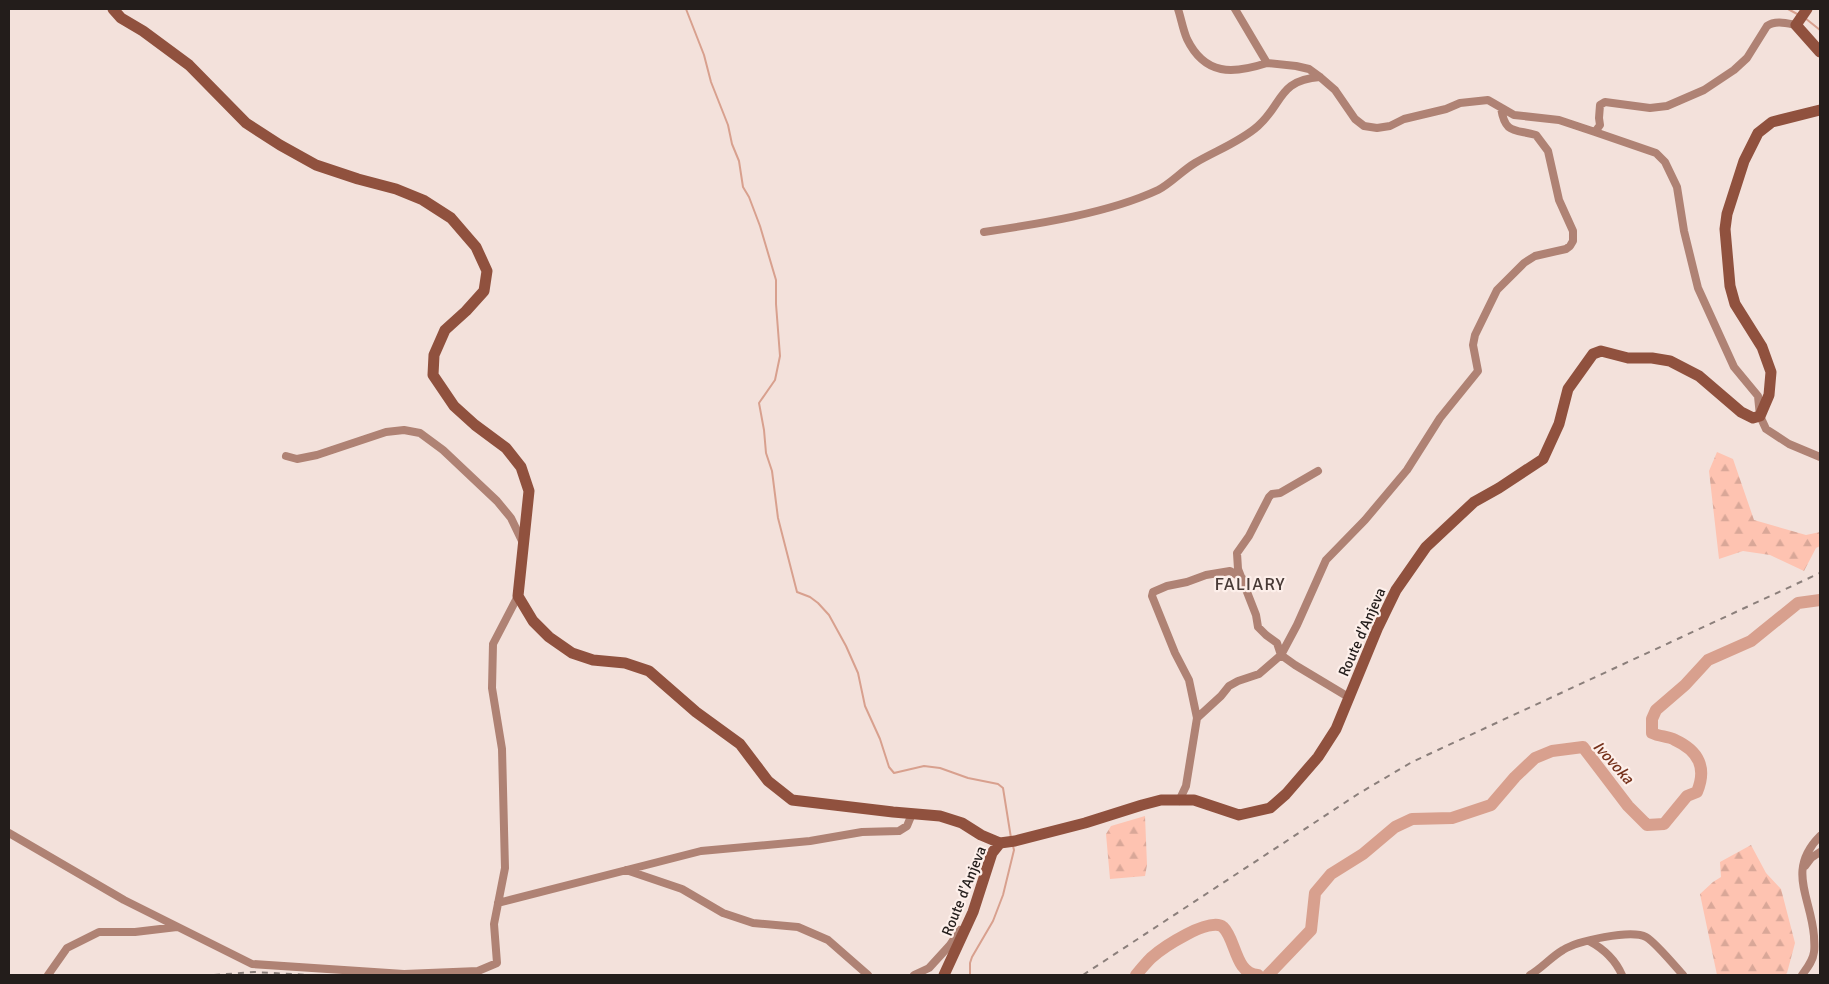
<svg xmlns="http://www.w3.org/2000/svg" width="1829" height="984" font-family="Signika,sans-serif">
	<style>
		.forest { fill: url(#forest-firs) }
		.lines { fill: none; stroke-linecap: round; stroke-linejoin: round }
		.stream { stroke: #d8a08e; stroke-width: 2 }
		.river { stroke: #d8a08e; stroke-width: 12 }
		.street { stroke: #af8274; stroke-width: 8 }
		.secondary { stroke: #90513e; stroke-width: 11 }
		.rail { stroke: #8b7f7b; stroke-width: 2; stroke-dasharray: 6 6; stroke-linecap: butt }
		.labels { text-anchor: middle; stroke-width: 4.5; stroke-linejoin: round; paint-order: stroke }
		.street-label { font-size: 15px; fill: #231d1b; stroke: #fdefea }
		.water-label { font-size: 16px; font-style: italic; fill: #75311b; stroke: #fdefea }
		.quarter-label { font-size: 18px; letter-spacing: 1px; fill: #493b37; stroke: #fdefea }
	</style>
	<defs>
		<pattern id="forest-firs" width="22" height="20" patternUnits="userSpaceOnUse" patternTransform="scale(1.25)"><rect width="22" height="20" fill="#fec3b1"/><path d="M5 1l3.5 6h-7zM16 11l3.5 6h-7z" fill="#d9a798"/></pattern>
	</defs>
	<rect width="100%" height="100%" fill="#f3e1db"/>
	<path class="forest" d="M1717,452L1733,459L1754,520L1806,535L1820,532V546L1816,548L1804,571L1770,555L1743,551L1719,559L1709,471Z
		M1145,816L1147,865L1145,876L1110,879L1106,834L1111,826Z
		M1751,845L1766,873L1781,889L1795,943L1787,973L1785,975H1717L1700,894L1713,882L1721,877L1720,862Z"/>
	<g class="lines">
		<path class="stream" d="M686,9L704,55L711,82L728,125L732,144L739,161L743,187L749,197L760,226L776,280V304L780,356L775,380L759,403L764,430L766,453L772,471L778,518L797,592L810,597L818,603L829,615L846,646L858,673L865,706L880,739L889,767L894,773L924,766L940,768L968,778L998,784L1003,788L1011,838
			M1788,9L1799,15
			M1805,18L1820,30
			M970,975V963L972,957L993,921L1003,895L1014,850L1013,846"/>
		<path class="river" d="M1136,975C1141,969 1146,963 1151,958C1162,948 1210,916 1223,927C1236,939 1235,974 1258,975
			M1268,975L1311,930L1315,893L1331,874L1363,854L1395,827L1412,819L1452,818L1491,805L1515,777L1535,758L1552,751L1583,747L1628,806L1647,825L1664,824L1687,796L1697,792C1707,768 1699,751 1675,740C1668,736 1660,737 1652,733V719L1656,710L1685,685L1708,660L1751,641L1798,603L1820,600"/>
		<path class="street" d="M1178,9C1181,18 1183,30 1187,39C1205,76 1233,74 1267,63
			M1235,9L1267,63L1296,66L1309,69L1320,77L1335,90L1355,119L1364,126L1377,128L1390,126L1404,119L1446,109L1460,103L1488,100L1514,115L1559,120L1595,132L1600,125L1599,118L1600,105L1605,102L1650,108L1667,106L1704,90L1734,70L1747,58L1767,26C1775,20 1786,23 1796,25
			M1595,132L1656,153L1665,162L1677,187L1684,231L1698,288L1734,367L1758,396L1760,416L1766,429L1789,444L1820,457
			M984,232C1038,224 1109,213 1158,190C1170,184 1183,170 1195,163C1215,151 1240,142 1258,126C1283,104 1278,80 1320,77
			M286,456L297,459L317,455L386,432L404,430L420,433L443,450L497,501L511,518L523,543
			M1318,471L1280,493L1272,494L1269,497L1249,536L1237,553L1238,569L1256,615L1258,627L1266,635L1277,643L1281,655L1295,665L1350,698
			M1197,718L1189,680L1175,653L1152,596L1153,592L1167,586L1187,582L1206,575L1230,571L1242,578
			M1179,801L1186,786L1197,718L1221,696L1229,686L1238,681L1259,674L1281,655L1297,625L1326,560L1365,520L1407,470L1440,418L1478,371L1473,345L1475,335L1497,290L1524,263L1535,256L1566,249L1570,246L1573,241V231L1559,200L1548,151L1536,135C1514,129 1505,134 1501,108
			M9,833L124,900L252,964L404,974L478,971L497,963L494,924L505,868L502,749L492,688L493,644L518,596
			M1805,866L1811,858L1820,852
			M626,870L682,889L723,913L753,923L798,927L828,940L868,975
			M498,903L701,851L810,841L862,832L899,831L907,826L912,814
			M1589,941C1604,949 1615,959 1622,975
			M48,975L67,948L99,932H135L177,927
			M914,975L929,968L950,945L960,930
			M1530,975C1542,968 1551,957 1563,950C1577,941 1631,929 1646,937C1655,942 1675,966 1683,975
			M1802,975C1807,968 1813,961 1814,952C1815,947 1814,941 1814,936C1811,897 1786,870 1820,836"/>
		<path class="secondary" d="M113,9L121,18L143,31L189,65L246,123L280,145L316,165L358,179L396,189L423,200L451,218L476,247L487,271L484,291L466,311L445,330L434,355L433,375L454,406L475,425L506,448L521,467L529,491L518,596L533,621L549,637L572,653L593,660L625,663L649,671L696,712L740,744L768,781L792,800L893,812L940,816L962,823L981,835L1000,843L1015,841L1085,823L1142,805L1161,800H1194L1239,815L1270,808L1286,794L1318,757L1336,729L1378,627L1396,590L1426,547L1474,502L1499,488L1543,459L1559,424L1568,389L1593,354L1601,351L1628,358H1652L1670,361L1699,376L1741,412L1753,418L1760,416L1769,395L1771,372L1762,347L1735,304L1730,286L1725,229L1727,214L1744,161L1758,133L1772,122L1820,110
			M1807,9L1796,25L1820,52
			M944,975L973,912L992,853L1000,843"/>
		<path class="rail" d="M214,975L254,972L310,975
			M1083,975L1358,794L1412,762L1820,573"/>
	</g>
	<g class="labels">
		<g class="street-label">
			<text transform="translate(1362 632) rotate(-66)" y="5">Route d'Anjeva</text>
			<text transform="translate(964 891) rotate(-68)" y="5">Route d'Anjeva</text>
		</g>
		<g class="water-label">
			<text transform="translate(1614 762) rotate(48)" y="6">Ivovoka</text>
		</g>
		<g class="quarter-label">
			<text x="1250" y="590">FALIARY</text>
		</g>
	</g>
	<rect width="1829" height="984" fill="none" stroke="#231d1b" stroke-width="20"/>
</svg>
